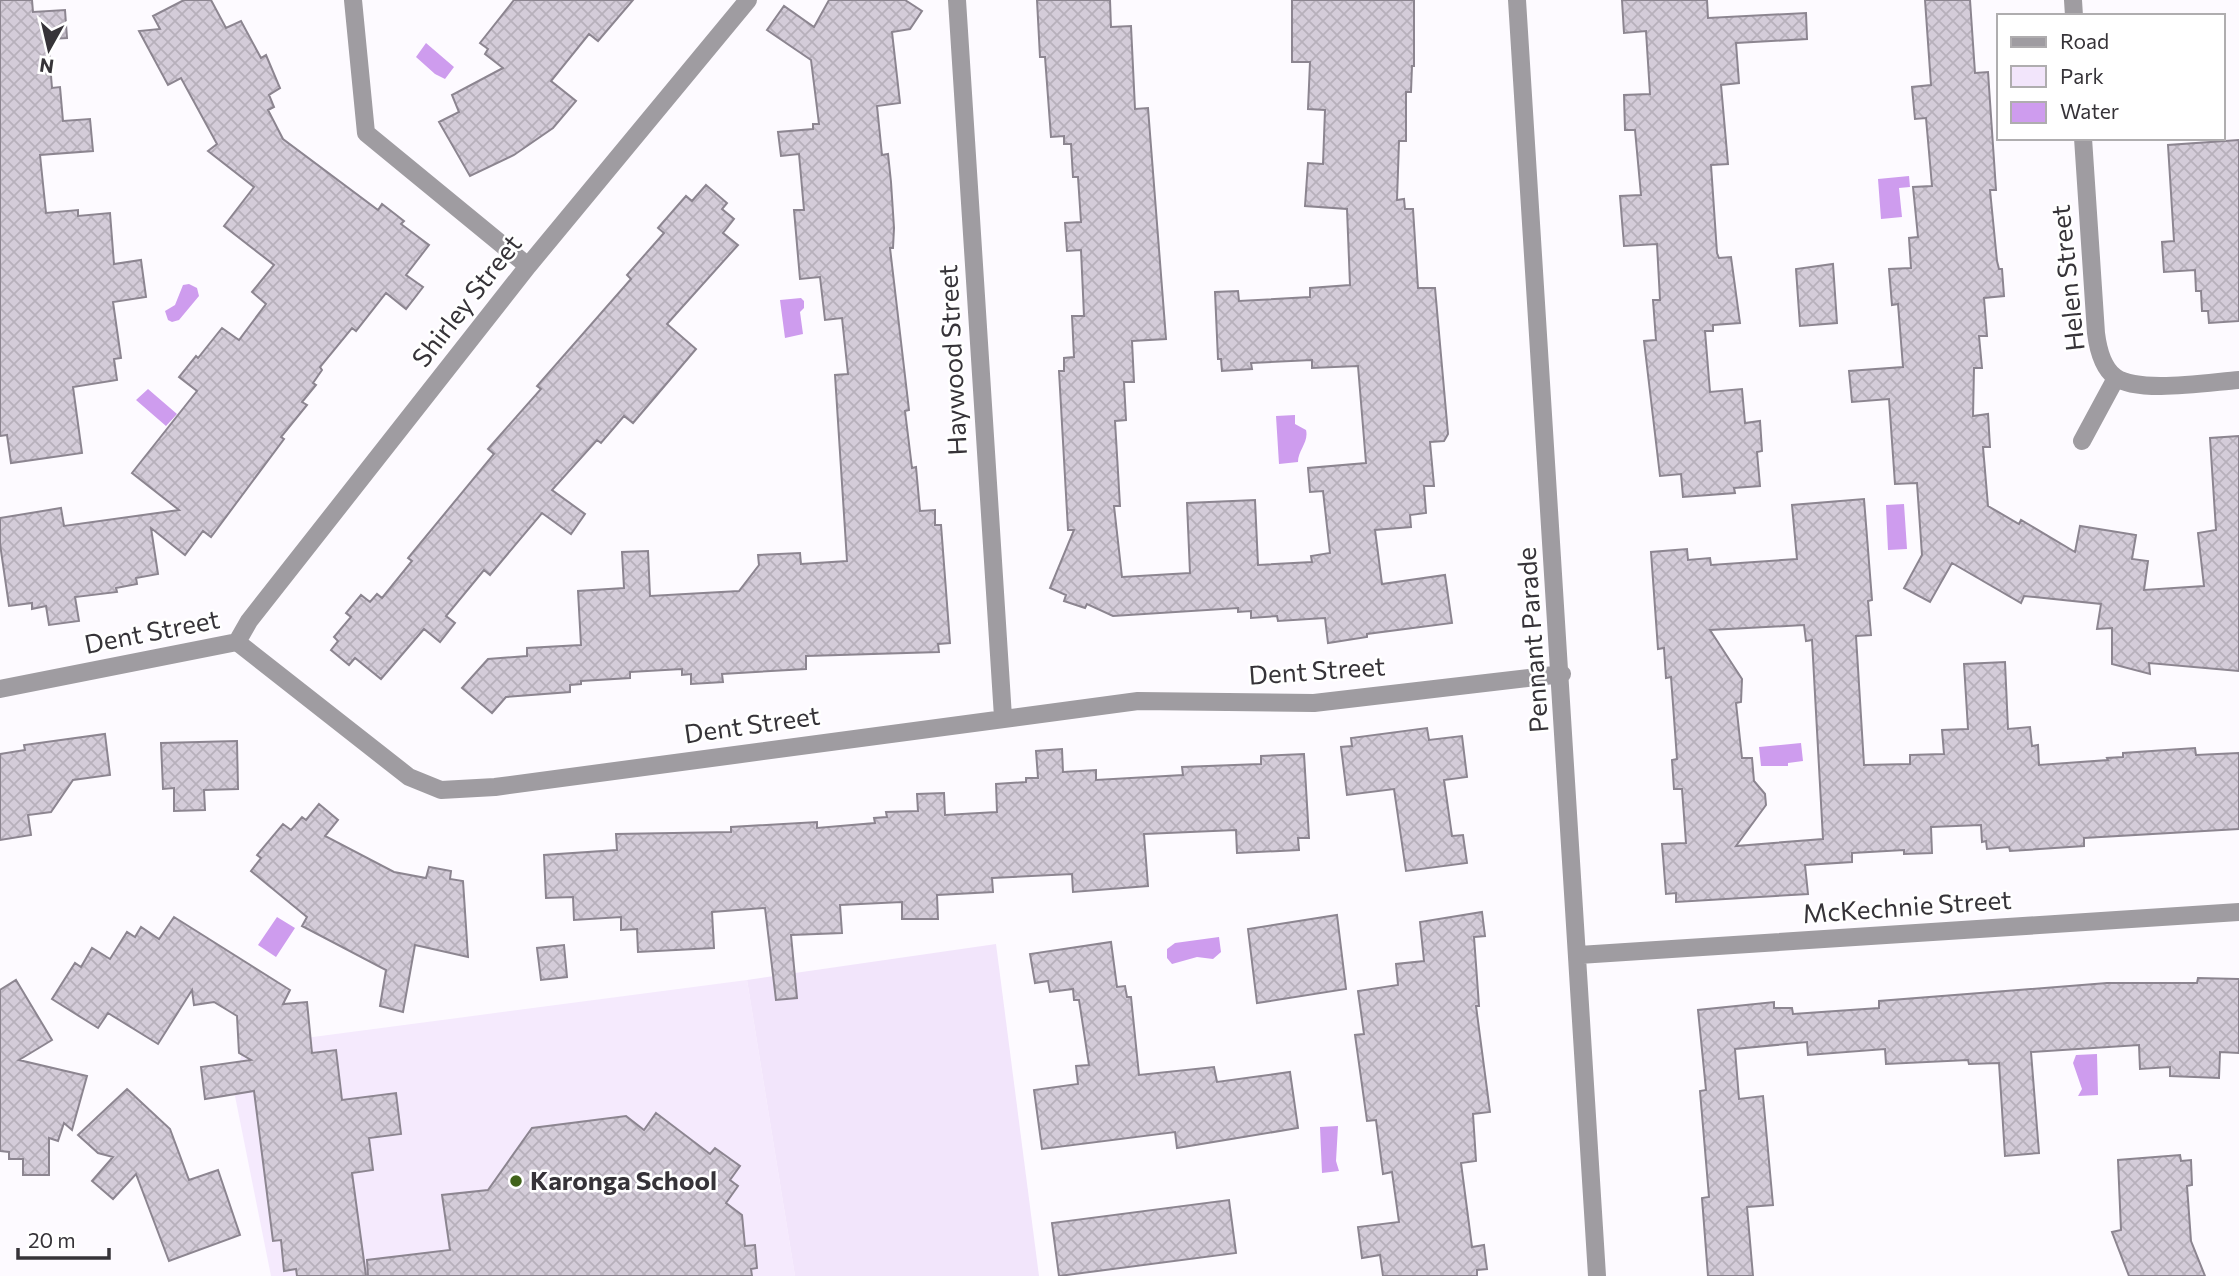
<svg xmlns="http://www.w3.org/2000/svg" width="2239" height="1276" font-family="Commissioner,sans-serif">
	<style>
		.built { fill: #f5eafd }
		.green { fill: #f2e5fb }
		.water { fill: #ce9cee }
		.building { fill: url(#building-cross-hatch); stroke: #8c8590; stroke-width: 2; fill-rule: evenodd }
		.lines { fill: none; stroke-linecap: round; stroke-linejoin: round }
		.street { stroke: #9f9ca1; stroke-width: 18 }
		.poi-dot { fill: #41631a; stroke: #fff; stroke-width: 2.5 }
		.labels { text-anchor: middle; stroke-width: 5; stroke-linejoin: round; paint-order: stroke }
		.street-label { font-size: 26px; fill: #363338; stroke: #fff }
		.poi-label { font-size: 26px; font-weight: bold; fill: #363338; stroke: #fff; text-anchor: start }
	</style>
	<defs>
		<pattern id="building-cross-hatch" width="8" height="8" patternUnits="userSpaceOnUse" patternTransform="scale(1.75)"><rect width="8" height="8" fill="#d4ccd9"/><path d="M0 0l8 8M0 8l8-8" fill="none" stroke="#b7b0bb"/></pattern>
	</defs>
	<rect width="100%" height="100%" fill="#fdfaff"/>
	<path class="built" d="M747,980L795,1276H271L233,1086L244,1046Z"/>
	<path class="green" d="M996,944L1039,1276H795L747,980Z"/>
	<path class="water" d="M426,43L454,67L445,79L435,74L416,57Z
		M1909,176L1910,187L1899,188L1902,217L1881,219L1878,179Z
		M189,284L197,288L199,296L179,320L172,322L168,320L165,311L175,305L183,285Z
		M801,298L804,301V308L800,312L803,334L785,338L780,300Z
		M148,389L177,414L166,426L136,400Z
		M1295,415V424L1306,430C1309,442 1298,450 1298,462L1279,464L1276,416Z
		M1904,504L1907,549L1888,550L1886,505Z
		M1801,743L1803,761L1788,763V766H1761L1759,747Z
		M277,917L295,928L276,957L258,945Z
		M1219,937L1221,952L1213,959L1197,957L1172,964L1167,958V949L1175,943Z
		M2097,1054L2098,1095L2078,1096L2082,1089L2073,1063L2076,1055Z
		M1338,1126L1336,1161L1339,1171L1322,1173L1320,1127Z"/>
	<path class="building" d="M0,0H32L33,12L65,10L67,38L48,39L52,88L60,87L63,121L90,119L93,151L40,155L46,213L78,210V216L110,213L114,264L141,260L146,297L113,302L121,358L114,359L117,380L73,387L82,453L11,463L7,435L0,436Z
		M184,0H211L226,28L241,21L261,58L266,55L280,88L269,95L274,107L268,110L283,139L378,210L382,204L404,221L401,224L429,245L406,275L423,287L406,309L386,293L356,331L352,328L320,367L322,370L313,383L316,385L302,402L307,405L281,437L284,439L211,537L203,531L185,555L151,528L158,574L136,578L137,584L116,588L117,592L75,597L79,621L49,625L46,606L32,609V603L9,606L0,544V518L61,508L64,526L179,510L132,473L197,391L179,377L196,356L198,358L222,328L239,340L266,304L252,292L274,265L224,226L254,187L208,151L217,144L181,78L168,85L139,31L160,29L153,16Z
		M514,0H633L598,41L589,34L551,81L576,101L553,128L514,155L470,176L439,122L459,112L452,95L503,68L485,54L488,49L480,43Z
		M829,0H905L922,11L910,29L892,32L900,103L877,106L882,155L888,154L891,182L894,228L893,248H890L909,410L905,411L912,468L916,467L920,511L935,510V525H941L950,643L938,644L939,652L806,656V669L722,674L723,682L691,684V674L682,675V669L630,672V678L581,681V684L570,685V692L506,697L492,713L462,688L488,659L527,656V648L581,645L578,591L624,588L622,552L648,551L650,596L739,591L759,565L758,555L800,553L801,564L847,561L835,375L848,374L842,318L825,320L820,277L800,279L794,210H804L799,154L781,156L778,132L813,129V124H819L811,60L767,30L784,6L814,27Z
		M1037,0H1110L1111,27L1131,26L1135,109L1148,108L1166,339L1132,341L1134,382H1124L1126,420L1115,421L1120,506H1114L1122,577L1190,573L1187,503L1255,500L1258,565L1312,562L1311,556L1330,553L1323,491L1310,492L1308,468L1366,463L1358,366L1312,368V360L1251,363L1252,369L1222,371L1221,359H1218L1215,292L1238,291L1239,301L1310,297V288L1350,285L1347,209L1305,206L1308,163L1323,164L1325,110L1308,109L1310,62H1292V0H1414V66H1412L1411,92H1406V141H1399L1397,200L1404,199L1405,209H1413L1418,288H1435L1448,434L1444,441L1430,442L1434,486H1424L1426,513L1410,515L1411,527L1375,530L1382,584L1445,575L1452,623L1367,634V637L1328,643L1325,618L1278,621L1277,616L1251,618V611L1238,612V608L1113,616L1087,604L1085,608L1064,601L1066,595L1050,588L1074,530H1068L1059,371H1064V358L1074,357L1072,316H1084L1081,250L1067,251L1065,223L1081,222L1078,177H1073L1071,144H1064V136L1051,137L1045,57H1040Z
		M1622,0H1707L1708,18L1806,13L1807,39L1736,43L1739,83L1721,85L1728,164L1711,165L1717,253L1719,258L1731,257L1740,323L1713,325V331H1705L1710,392L1742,389L1745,423L1760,421L1762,451L1757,452L1760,486L1734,488L1735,493L1683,497L1681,474L1660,476L1644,341L1656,340L1653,300H1660L1657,244L1624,246L1620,196L1641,195L1635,130H1625L1624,95L1650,94L1646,31L1624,33Z
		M1925,0H1970L1975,73L1988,72L1996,190H1990L1997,261L1999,269H2002L2004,296L1984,298L1987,336H1979L1982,368H1974L1973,416L1988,414L1990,447H1983L1988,506L2019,524L2021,520L2075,552L2080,526L2136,535L2132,559L2148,561L2144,590L2204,586L2198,533L2216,530L2210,438L2239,436V671L2149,663L2150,674L2112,664V628L2097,629L2101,604L2024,596L2021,603L1952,563L1930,602L1904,588L1922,555L1917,483L1895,484L1889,399L1852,402L1849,371L1903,367L1898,304L1892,305L1889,269L1911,268L1909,238L1918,237L1913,187L1932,186L1926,118L1915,119L1912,87L1931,85Z
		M2239,140V321L2209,323L2208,311H2202L2201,291H2196L2195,270L2164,272L2162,242L2174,241L2168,145Z
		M706,185L727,203L722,209L734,219L723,233L738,245L667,324L696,349L633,423L624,416L601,443L597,440L552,490L585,514L571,534L542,513L490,575L484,570L446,616L455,623L440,642L424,629L381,679L355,658L349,665L331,650L338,641L334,637L351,617L346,613L361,595L370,602L377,594L382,598L412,561L408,558L494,454L488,449L541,389L537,386L631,279L627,275L664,233L658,228L686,196L692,201Z
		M1833,264L1837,323L1800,326L1796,269Z
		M1864,499L1872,600L1868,601L1871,635L1856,636L1864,765L1910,764V755L1944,754L1942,730L1968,729L1964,664L2005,662L2008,729L2030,727L2032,746L2038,745L2039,765L2108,760L2107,758L2123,757V753L2195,748L2196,755L2239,753V829L2084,838V846L2010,851L2009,847L1987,849L1986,841L1982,842L1981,825L1931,827L1932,853L1904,854V850L1852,853V862L1805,865L1808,894L1676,902V893L1666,894L1662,844L1686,843L1682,789H1674L1672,760L1677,759L1671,677L1666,678L1664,648L1658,649L1651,552L1687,549L1688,560L1710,558L1711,565L1797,559L1792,505ZM1804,625L1806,641L1812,640L1823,839L1736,846L1766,805L1765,794L1754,781L1752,758H1742L1736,703L1741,702L1742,679L1710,630Z
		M1427,728L1429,740L1462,736L1467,777L1444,780L1452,836L1463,835L1467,863L1406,871L1394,789L1347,795L1341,747L1352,746L1351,738Z
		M105,734L110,775L73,780L51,812L28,815L31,835L0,840V754L25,750L24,745Z
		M237,741L238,789L204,790L205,810L174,811V788L163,789L161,743Z
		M1062,749L1063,772L1096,770V780L1183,775L1182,767L1261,764V756L1304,754L1309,838H1298L1299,850L1237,853L1236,830L1144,834L1148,886L1073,892L1072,874L992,878L993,892L937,895L938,919H902V902L840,905L842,933L791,935L797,998L776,1000L765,908L712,912L714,948L638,952L637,929L621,930V917L574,920L573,897L546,898L544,855L617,850L616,834L731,832V827L817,822V828L875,823L874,818L887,817L886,812L918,811L917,794L944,793L945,815L997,812L996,784L1026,782V778H1038L1036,751Z
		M319,804L338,820L325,836L394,872L426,878L429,867L451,871L450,879L463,881L468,957L415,945L403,1012L380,1006L386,970L302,926L307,917L251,871L261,858L257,855L283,824L291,830L302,817L306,820Z
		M1482,912L1485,936L1474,937L1479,1006H1476L1490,1112L1473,1114L1476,1161L1461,1163L1472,1247L1484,1245L1487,1269L1477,1270V1276H1383L1380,1255L1362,1258L1358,1227L1399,1222L1392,1172L1383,1174L1376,1120L1367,1121L1355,1035L1364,1034L1358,991L1398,985L1396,964L1424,961L1420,922Z
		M1337,915L1346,989L1257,1003L1248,929Z
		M174,917L290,990L283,1004L307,1002L312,1053L336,1050L342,1100L396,1093L401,1134L369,1138L373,1170L352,1173L366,1276H297L296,1269L284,1271L281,1240L273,1241L254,1091L205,1099L201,1067L251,1060L239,1053L237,1016L214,1002L194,1005L192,990L158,1044L108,1013L98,1028L52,999L75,963L81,967L92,948L110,959L127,932L135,937L141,927L159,939Z
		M1111,942L1117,987L1125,986L1127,997H1131L1139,1075L1214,1067L1217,1082L1290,1072L1298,1128L1177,1148L1175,1132L1042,1149L1034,1090L1078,1084L1076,1066L1089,1065L1079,1000H1074L1073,989L1050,992L1048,981L1035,983L1030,954Z
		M564,945L567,977L541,980L537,948Z
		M2198,978L2239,979V1053L2220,1052L2219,1078L2170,1076V1067L2140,1069L2139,1045L2031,1052L2039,1153L2005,1156L1999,1063L1969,1064L1968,1060L1886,1064L1885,1049L1808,1055L1807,1042L1735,1049L1739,1099L1763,1096L1773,1205L1747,1207L1753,1276H1708L1702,1198L1709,1197L1700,1091L1706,1090L1698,1010L1774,1002V1008H1792L1793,1014L1879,1008V1001L2107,983H2197Z
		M16,980L52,1040L19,1060L87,1076L72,1130L64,1123L58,1141L49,1138V1175H23V1159H9V1152L0,1151V990Z
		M127,1089L170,1129L189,1180L218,1170L240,1235L169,1261L136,1174L113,1199L92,1181L113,1157L98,1153L78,1135Z
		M656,1113L710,1154L715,1148L740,1166L730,1180L738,1186L726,1203L742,1215L745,1246L755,1245L757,1268L751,1269L752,1276H368L367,1260L450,1250L442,1195L488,1190L532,1128L626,1116L644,1130Z
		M2180,1155L2181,1161L2191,1160L2192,1185L2187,1186L2191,1241L2205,1276H2129L2112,1232L2121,1230L2118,1160Z
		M1229,1200L1236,1253L1059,1276L1052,1223Z"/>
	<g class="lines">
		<path class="street" d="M353,0L366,133L528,266
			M957,0L1003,717
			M1517,0L1597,1276
			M2073,0L2074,16
			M2083,138L2096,333C2098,349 2102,367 2115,377C2138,394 2210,382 2239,380
			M2082,441L2116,378
			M237,642L249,621L528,266L748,0
			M0,689L237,642L409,777L441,790L495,787L1138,701L1314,703L1562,674
			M1579,955L2239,912"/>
	</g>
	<circle class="poi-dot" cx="516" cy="1181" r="7"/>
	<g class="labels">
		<g class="street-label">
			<text transform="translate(2068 278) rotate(-96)" y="9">Helen Street</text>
			<text transform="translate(467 301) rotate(-52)" y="9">Shirley Street</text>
			<text transform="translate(953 360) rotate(-93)" y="9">Haywood Street</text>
			<text transform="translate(152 632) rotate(-11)" y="9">Dent Street</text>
			<text transform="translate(1533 640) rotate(-94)" y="9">Pennant Parade</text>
			<text transform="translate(1317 671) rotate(-4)" y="9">Dent Street</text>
			<text transform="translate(752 725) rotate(-8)" y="9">Dent Street</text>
			<text transform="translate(1907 907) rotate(-4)" y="9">McKechnie Street</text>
		</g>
		<g class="poi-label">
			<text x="530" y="1190">Karonga School</text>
		</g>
	</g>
	<rect x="1997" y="14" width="228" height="126" fill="#ffffff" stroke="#afadaf" stroke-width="2"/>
	<rect x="2011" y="37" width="35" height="10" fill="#9f9ca1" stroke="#afadaf" stroke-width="2"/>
	<text x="2060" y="49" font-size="21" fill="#363338">Road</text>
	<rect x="2011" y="66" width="35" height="21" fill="#f2e5fb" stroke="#afadaf" stroke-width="2"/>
	<text x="2060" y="84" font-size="21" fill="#363338">Park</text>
	<rect x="2011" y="102" width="35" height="21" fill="#ce9cee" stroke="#afadaf" stroke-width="2"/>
	<text x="2060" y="119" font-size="21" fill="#363338">Water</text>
	<g transform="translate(49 49) rotate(188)" stroke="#ffffff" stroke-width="5" paint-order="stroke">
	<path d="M0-5L12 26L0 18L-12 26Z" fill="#363338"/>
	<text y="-10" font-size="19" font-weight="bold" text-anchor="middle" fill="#363338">N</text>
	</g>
	<path d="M18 1248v10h91v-10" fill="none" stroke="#363338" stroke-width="3.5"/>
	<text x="28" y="1248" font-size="21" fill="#363338" stroke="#ffffff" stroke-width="5" paint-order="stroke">20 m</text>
</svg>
